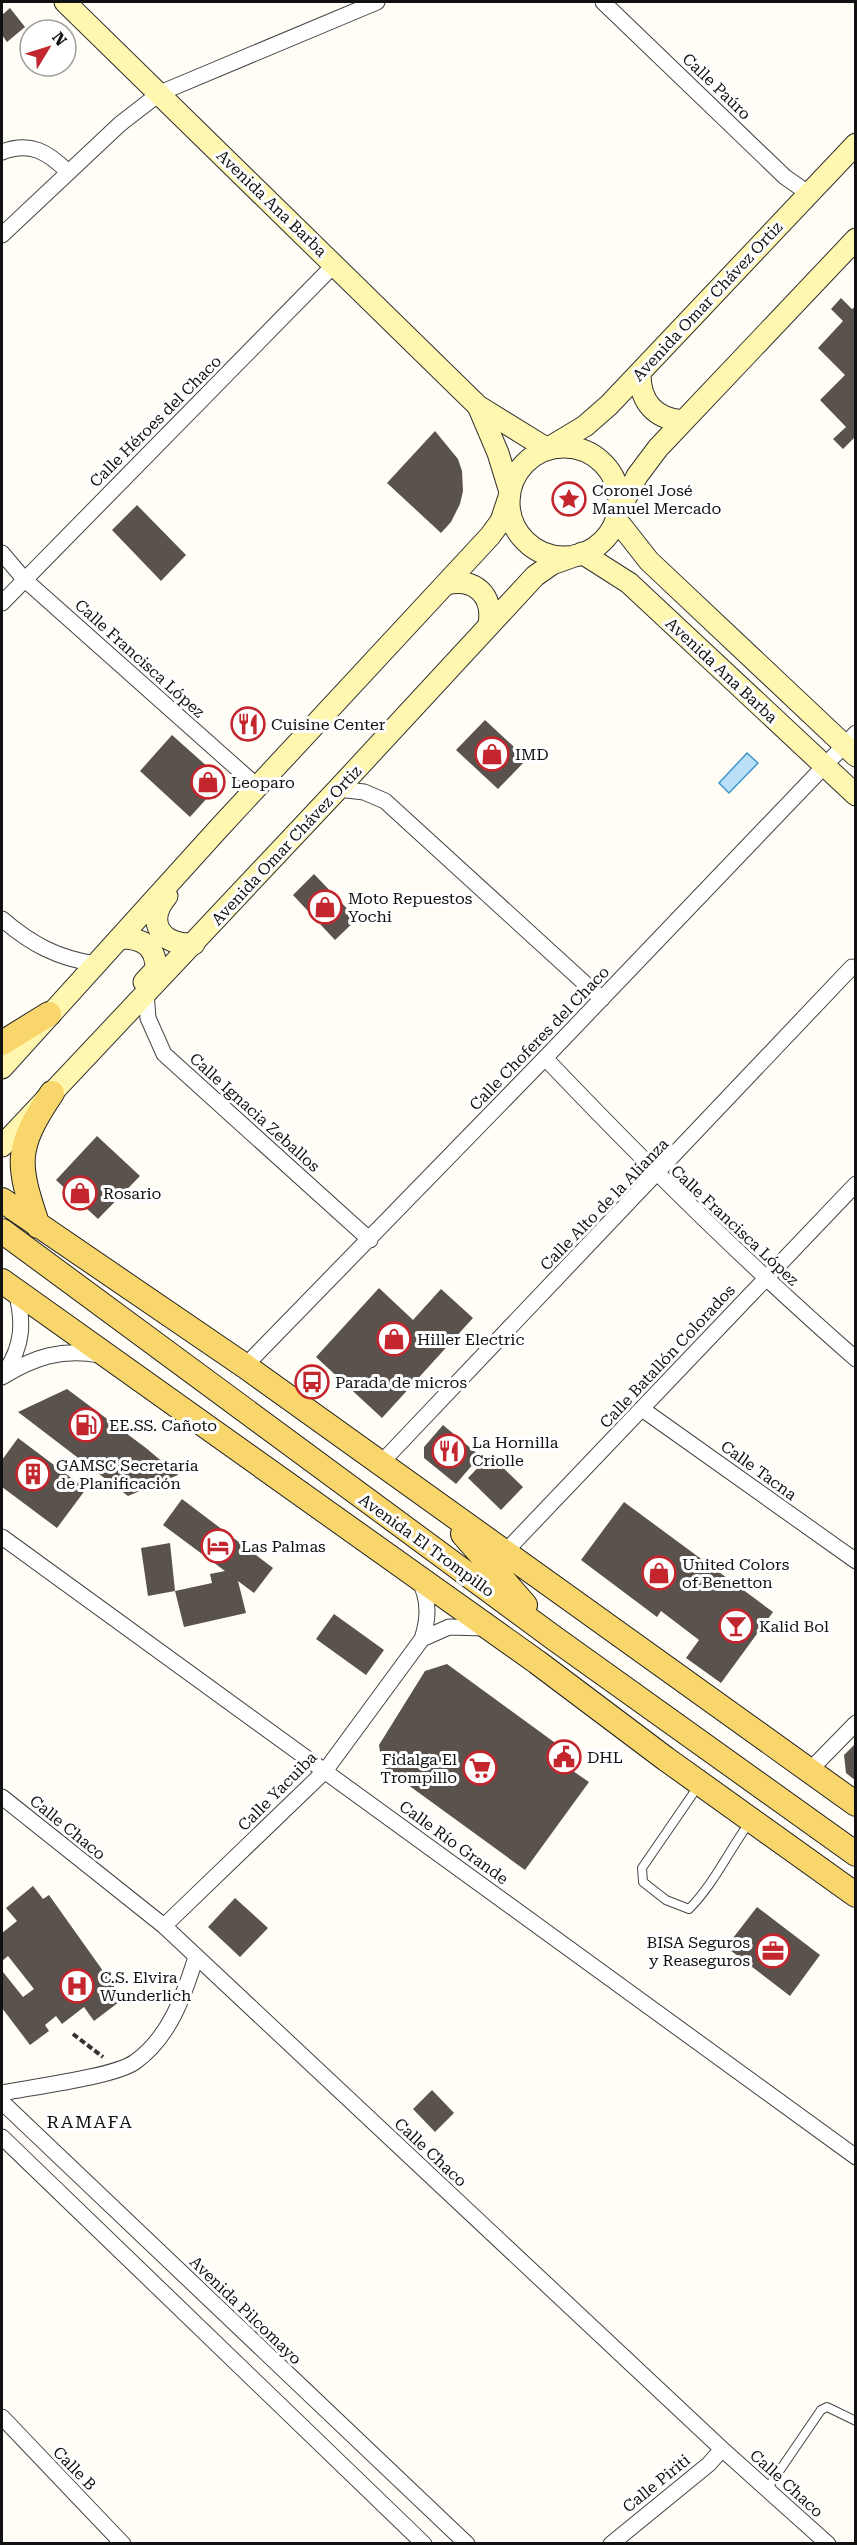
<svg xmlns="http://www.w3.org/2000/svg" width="857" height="2545" font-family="'Roboto Serif',serif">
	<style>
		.water { fill: #b9e0f7; stroke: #3f96cf; stroke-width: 1.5 }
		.building { fill: #5a524d }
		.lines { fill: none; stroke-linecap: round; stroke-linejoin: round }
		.lane-casing { stroke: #444; stroke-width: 10 }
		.street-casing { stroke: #444; stroke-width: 17 }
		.secondary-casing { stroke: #333; stroke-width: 23 }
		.primary-casing { stroke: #222; stroke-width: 26 }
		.path { stroke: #333; stroke-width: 4; stroke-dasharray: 6 3; stroke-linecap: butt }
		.lane { stroke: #fff; stroke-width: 8 }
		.street { stroke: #fff; stroke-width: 15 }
		.secondary { stroke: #fff6b0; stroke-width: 21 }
		.primary { stroke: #f9d66b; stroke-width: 24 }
		.labels { text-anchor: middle; stroke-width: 6; stroke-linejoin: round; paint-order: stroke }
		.street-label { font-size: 16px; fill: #111; stroke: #fff }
		.poi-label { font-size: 16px; fill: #111; stroke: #fff; text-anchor: start }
		.neighbourhood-label { font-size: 18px; letter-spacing: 1.5px; fill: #111; stroke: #fff }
	</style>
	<rect width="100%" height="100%" fill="#fffdf5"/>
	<path class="water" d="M747,753L758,763L729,793L719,783Z"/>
	<path class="building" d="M10,8L25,27L7,42L2,35V15Z
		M841,298L852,309L856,306V436L843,449L833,439L846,427L820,400L845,375L818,348L843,321L831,309Z
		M435,431L458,459L462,471L463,491L460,504L451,522L441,533L387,483Z
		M137,505L186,555L161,581L112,530Z
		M485,720L527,759L498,789L456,750Z
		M172,735L219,777L218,786L190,817L140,771Z
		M314,874L357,919L335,940L293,895Z
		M97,1136L140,1176L98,1219L56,1180Z
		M379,1288L413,1320L441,1289L473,1318L382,1418L316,1357Z
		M67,1389L146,1448L178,1475L128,1496L18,1412Z
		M443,1425L480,1456L456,1484L424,1458V1447Z
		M18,1438L86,1489L57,1528L2,1487V1460Z
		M490,1455L523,1487L501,1510L468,1478Z
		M182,1499L273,1568L254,1593L238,1581L246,1613L184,1627L175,1591L212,1583L210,1574L225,1571L163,1525Z
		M624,1502L773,1612L721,1683L686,1658L699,1640L661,1611L657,1617L581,1560Z
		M170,1543L175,1591L148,1596L141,1548Z
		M334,1614L384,1650L366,1675L316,1639Z
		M447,1664L580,1761L573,1771L589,1782L525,1870L382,1766L379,1745L425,1671Z
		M856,1743V1781L846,1773L844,1755Z
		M33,1886L43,1899L49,1895L123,1999L94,2021L84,2007L62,2024L56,2016L45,2025L49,2031L30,2045L2,2008L3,1972L23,1997L34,1989L8,1956L2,1961V1933L17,1921L6,1908Z
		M235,1898L268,1928L240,1957L208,1927Z
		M757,1907L820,1955L790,1996L726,1947Z
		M432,2090L454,2113L435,2132L413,2109Z"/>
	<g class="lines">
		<defs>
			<path id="lane" d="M699,1785L642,1868L643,1882L666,1900L689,1909C714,1884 729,1850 750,1822
				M767,2489L821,2410L827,2407L856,2421"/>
			<path id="street" d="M603,2L785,177L808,193
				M2,152C30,141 48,152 68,172
				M2,235L120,124L160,93L377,2
				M2,553L24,579L258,787
				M2,603L335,264
				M338,789L364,792L385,801L602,999
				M2,919C31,944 57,958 96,964
				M146,993L148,1018L164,1054L370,1240
				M545,1058C645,1163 747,1264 856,1359
				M245,1366L545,1058L856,733
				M5,1372C23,1346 24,1322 16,1292
				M2,1377C34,1357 62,1348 100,1355
				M642,1409L856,1561
				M381,1463L852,967
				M2,1537L856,2157
				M505,1552L856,1184
				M422,1639L449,1627L485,1628
				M810,1770L856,1723
				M2,1797L164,1926L722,2449L828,2544
				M164,1926L325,1771L422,1639C429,1618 430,1598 418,1579
				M2,2093C31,2087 114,2077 135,2062C170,2037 184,1995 196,1957
				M2,2102L467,2544
				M2,2137L424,2544
				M2,2417L123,2544
				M611,2544L709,2464L722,2449"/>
			<path id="secondary" d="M65,2L478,406L546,448
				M640,374C640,402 655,419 683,421
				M478,406L498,453L510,492
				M550,447L585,426L609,405L856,144
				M509 502a55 55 0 1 1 110 0a55 55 0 1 1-110 0Z
				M617,515L637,476L658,448L856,239
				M616,519L649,561L856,756
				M582,553L629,583L856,795
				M446,584C474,577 494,595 489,624
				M167,896C145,922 161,946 194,944
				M121,938C142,938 156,946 156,969L144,982
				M2,1068L220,827L490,536L501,521L509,497
				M2,1146L338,789L535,576L552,564L577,555"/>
			<path id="primary" d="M2,1043L49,1014
				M2,1200L245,1366L856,1804
				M38,1226C17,1164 14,1149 52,1093
				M2,1231L554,1638L856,1854
				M2,1281L537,1662L666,1759L856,1895
				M463,1534L525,1605"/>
		</defs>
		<use href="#lane" class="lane-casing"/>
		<use href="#street" class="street-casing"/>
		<use href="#secondary" class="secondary-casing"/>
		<use href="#primary" class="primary-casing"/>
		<path class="path" d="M73,2034L103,2057"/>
		<use href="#lane" class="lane"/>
		<use href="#street" class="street"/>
		<use href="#secondary" class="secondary"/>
		<use href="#primary" class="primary"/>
	</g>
	<defs>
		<symbol id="sight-ring" viewBox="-11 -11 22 22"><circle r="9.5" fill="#fff" stroke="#c4262e" stroke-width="1.5"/><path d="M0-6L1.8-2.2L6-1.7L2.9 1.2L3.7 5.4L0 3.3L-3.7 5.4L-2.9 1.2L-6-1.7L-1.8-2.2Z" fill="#c4262e"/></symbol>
		<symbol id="restaurant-ring" viewBox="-11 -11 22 22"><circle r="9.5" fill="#fff" stroke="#c4262e" stroke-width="1.5"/><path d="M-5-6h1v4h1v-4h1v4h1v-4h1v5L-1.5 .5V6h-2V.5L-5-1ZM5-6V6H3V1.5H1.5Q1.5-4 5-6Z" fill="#c4262e"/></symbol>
		<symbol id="shop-ring" viewBox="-11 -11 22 22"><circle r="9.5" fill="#fff" stroke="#c4262e" stroke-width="1.5"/><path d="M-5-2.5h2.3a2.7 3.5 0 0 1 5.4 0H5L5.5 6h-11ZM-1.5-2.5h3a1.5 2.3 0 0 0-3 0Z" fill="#c4262e"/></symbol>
		<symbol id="bus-ring" viewBox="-11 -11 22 22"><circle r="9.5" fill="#fff" stroke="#c4262e" stroke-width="1.5"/><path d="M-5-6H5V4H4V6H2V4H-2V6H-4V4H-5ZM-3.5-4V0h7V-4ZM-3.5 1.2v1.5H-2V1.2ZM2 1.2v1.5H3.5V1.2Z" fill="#c4262e"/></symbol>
		<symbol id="fuel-ring" viewBox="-11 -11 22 22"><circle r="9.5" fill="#fff" stroke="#c4262e" stroke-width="1.5"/><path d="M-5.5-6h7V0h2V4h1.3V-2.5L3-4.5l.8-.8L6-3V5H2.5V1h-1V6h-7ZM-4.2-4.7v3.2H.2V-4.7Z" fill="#c4262e"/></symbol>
		<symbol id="building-ring" viewBox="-11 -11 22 22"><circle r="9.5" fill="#fff" stroke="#c4262e" stroke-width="1.5"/><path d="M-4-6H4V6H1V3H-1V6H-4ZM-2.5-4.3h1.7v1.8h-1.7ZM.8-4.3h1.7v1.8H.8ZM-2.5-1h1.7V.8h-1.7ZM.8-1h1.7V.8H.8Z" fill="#c4262e"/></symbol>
		<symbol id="hotel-ring" viewBox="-11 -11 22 22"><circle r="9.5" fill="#fff" stroke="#c4262e" stroke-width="1.5"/><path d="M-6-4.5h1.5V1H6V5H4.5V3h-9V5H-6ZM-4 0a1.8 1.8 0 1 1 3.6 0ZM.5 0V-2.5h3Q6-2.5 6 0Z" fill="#c4262e"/></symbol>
		<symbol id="bar-ring" viewBox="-11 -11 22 22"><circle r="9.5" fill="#fff" stroke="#c4262e" stroke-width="1.5"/><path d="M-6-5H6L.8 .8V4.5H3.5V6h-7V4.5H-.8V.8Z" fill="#c4262e"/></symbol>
		<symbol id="civic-ring" viewBox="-11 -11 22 22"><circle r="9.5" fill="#fff" stroke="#c4262e" stroke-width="1.5"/><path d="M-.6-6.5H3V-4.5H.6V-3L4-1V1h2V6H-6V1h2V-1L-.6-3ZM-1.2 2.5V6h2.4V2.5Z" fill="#c4262e"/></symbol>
		<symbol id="supermarket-ring" viewBox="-11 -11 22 22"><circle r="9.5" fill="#fff" stroke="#c4262e" stroke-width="1.5"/><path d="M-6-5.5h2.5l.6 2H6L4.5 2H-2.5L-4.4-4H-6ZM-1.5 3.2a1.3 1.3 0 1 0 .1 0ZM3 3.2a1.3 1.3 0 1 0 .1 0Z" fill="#c4262e"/></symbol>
		<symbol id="office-ring" viewBox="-11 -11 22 22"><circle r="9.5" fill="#fff" stroke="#c4262e" stroke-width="1.5"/><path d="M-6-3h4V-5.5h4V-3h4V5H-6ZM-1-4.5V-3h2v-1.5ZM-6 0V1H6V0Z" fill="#c4262e"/></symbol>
		<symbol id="hospital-ring" viewBox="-11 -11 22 22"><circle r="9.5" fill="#fff" stroke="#c4262e" stroke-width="1.5"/><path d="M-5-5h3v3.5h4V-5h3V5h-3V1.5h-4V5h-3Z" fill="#c4262e"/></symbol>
	</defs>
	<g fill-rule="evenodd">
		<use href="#sight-ring" x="550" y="480" width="38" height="38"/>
		<use href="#restaurant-ring" x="229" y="705" width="38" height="38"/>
		<use href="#shop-ring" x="473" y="735" width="38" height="38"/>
		<use href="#shop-ring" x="189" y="763" width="38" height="38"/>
		<use href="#shop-ring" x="306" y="888" width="38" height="38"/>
		<use href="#shop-ring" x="61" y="1174" width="38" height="38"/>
		<use href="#shop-ring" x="375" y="1320" width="38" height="38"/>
		<use href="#bus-ring" x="293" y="1363" width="38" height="38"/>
		<use href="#fuel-ring" x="67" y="1406" width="38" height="38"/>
		<use href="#restaurant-ring" x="430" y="1432" width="38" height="38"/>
		<use href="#building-ring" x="14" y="1455" width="38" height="38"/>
		<use href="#hotel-ring" x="199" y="1527" width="38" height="38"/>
		<use href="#shop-ring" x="640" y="1554" width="38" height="38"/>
		<use href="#bar-ring" x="717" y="1607" width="38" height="38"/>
		<use href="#civic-ring" x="545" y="1738" width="38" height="38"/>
		<use href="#supermarket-ring" x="461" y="1749" width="38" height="38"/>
		<use href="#office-ring" x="754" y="1932" width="38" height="38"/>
		<use href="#hospital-ring" x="58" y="1967" width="38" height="38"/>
	</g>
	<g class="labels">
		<g class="street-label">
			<text transform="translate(717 86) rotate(44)" y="6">Calle Paúro</text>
			<text transform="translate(272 203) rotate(44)" y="6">Avenida Ana Barba</text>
			<text transform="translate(707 301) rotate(-47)" y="6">Avenida Omar Chávez Ortiz</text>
			<text transform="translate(155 421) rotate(-45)" y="6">Calle Héroes del Chaco</text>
			<text transform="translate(140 658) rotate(42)" y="6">Calle Francisca López</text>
			<text transform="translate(722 670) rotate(43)" y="6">Avenida Ana Barba</text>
			<text transform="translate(286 845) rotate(-47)" y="6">Avenida Omar Chávez Ortiz</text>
			<text transform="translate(539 1038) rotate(-46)" y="6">Calle Choferes del Chaco</text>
			<text transform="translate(255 1112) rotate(42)" y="6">Calle Ignacia Zeballos</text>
			<text transform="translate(604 1204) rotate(-46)" y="6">Calle Alto de la Alianza</text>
			<text transform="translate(735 1225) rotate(43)" y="6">Calle Francisca López</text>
			<text transform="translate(667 1356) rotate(-47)" y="6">Calle Batallón Colorados</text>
			<text transform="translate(759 1470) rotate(36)" y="6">Calle Tacna</text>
			<text transform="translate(427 1545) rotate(36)" y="6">Avenida El Trompillo</text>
			<text transform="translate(277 1791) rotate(-45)" y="6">Calle Yacuiba</text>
			<text transform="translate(68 1827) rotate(39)" y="6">Calle Chaco</text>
			<text transform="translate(454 1842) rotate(36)" y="6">Calle Río Grande</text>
			<text transform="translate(431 2152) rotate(43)" y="6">Calle Chaco</text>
			<text transform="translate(246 2310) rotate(44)" y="6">Avenida Pilcomayo</text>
			<text transform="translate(75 2468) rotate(46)" y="6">Calle B</text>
			<text transform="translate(656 2483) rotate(-39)" y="6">Calle Piriti</text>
			<text transform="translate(787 2483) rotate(42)" y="6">Calle Chaco</text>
		</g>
		<g class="poi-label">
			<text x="592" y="496">Coronel José<tspan x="592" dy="18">Manuel Mercado</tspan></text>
			<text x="271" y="730">Cuisine Center</text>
			<text x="515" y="760">IMD</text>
			<text x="231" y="788">Leoparo</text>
			<text x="348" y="904">Moto Repuestos<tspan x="348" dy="18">Yochi</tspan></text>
			<text x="103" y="1199">Rosario</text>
			<text x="417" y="1345">Hiller Electric</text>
			<text x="335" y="1388">Parada de micros</text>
			<text x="109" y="1431">EE.SS. Cañoto</text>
			<text x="472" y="1448">La Hornilla<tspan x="472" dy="18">Criolle</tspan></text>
			<text x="56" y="1471">GAMSC Secretaría<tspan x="56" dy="18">de Planificación</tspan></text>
			<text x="241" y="1552">Las Palmas</text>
			<text x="682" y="1570">United Colors<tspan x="682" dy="18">of Benetton</tspan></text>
			<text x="759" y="1632">Kalid Bol</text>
			<text x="587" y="1763">DHL</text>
			<text x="457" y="1765" text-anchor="end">Fidalga El<tspan x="457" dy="18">Trompillo</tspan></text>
			<text x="750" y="1948" text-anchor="end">BISA Seguros<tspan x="750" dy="18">y Reaseguros</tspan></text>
			<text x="100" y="1983">C.S. Elvira<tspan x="100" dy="18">Wunderlich</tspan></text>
		</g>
		<g class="neighbourhood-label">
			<text x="90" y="2128">RAMAFA</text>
		</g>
	</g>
	<rect width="857" height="2545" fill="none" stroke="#111111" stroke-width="6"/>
	<g transform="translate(48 48) rotate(52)"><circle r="28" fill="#ffffff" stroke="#a0a0a0" stroke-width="1.5"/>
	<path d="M0-4.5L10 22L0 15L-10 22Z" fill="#c4262e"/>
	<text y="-9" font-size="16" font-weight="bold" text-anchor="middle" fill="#111111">N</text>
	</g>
</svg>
